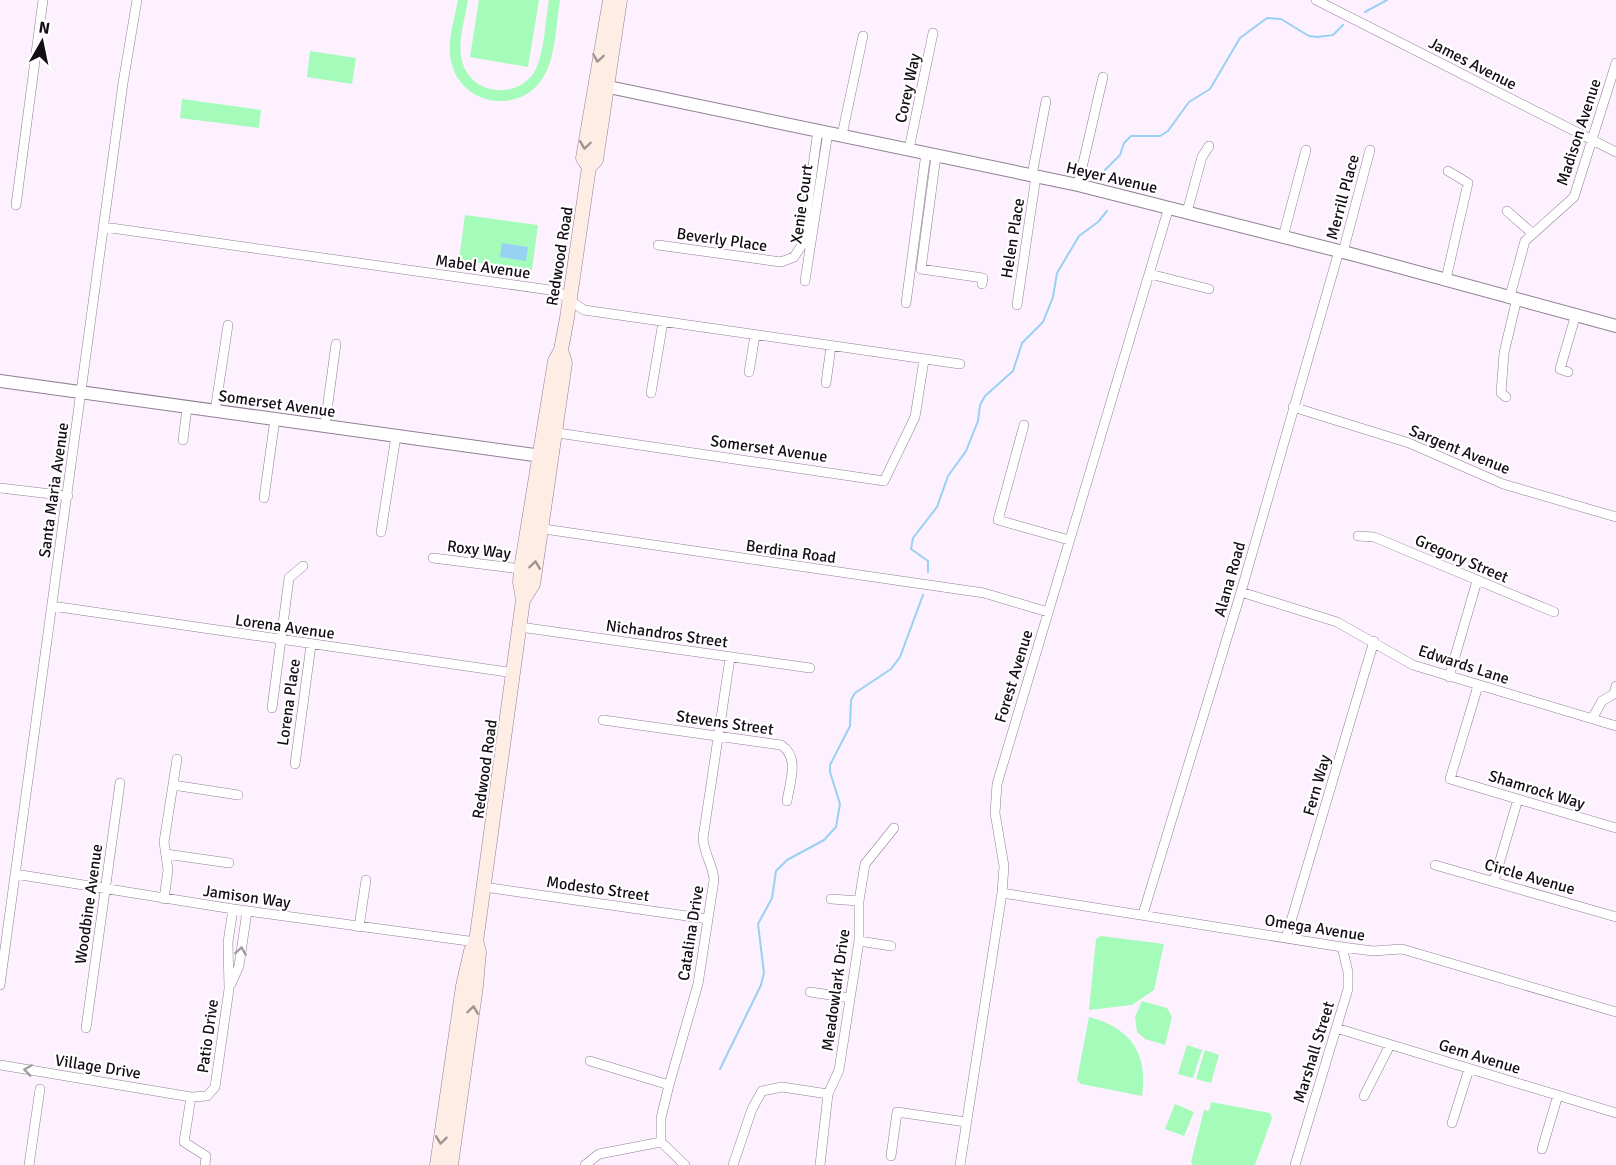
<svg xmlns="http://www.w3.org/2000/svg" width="1616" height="1165" font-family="Signika,sans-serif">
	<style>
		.green { fill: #a5fbb9 }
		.water { fill: #98d1f3 }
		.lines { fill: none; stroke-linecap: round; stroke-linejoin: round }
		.stream { stroke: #98d1f3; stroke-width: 2 }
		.minor-casing { stroke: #917e94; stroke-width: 10 }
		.tertiary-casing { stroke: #917e94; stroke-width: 14 }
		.secondary-casing { stroke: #917e94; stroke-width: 15 }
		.minor { stroke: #fff; stroke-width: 9 }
		.tertiary { stroke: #fff; stroke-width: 12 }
		.secondary { stroke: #fdede5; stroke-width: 14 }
		.oneway { stroke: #a09392 }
		.oneway2 { stroke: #a19ea1 }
		.labels { text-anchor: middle; stroke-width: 4.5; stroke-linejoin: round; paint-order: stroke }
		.street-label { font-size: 16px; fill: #140d15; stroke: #fff }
	</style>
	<rect width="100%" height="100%" fill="#fdf0ff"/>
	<path class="green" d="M458,0H468C465,20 456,45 463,64C474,97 521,99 536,69C545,49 545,21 549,0H560C556,23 556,56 544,76C523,113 467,108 453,68C445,47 454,21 458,0Z
		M479,0H539L528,67L470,57Z
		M310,51L356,58L352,84L307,77Z
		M182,99L261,110L259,128L180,118Z
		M465,215L538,225L532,270L459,260Z
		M1101,936L1164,944L1154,990L1132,1005L1089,1010L1096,939Z
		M1142,1001L1167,1008L1172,1017L1165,1045L1145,1039L1137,1032L1135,1017Z
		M1089,1017C1131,1028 1148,1053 1142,1096L1081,1084L1077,1080Z
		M1187,1045L1202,1050L1193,1078L1178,1074Z
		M1205,1050L1219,1055L1211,1083L1196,1079Z
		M1211,1102L1270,1113L1272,1118L1255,1165H1193L1191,1162L1204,1110L1209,1111Z
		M1175,1104L1194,1112L1184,1136L1165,1129Z"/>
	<path class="water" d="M502,243L528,247L526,261L500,257Z"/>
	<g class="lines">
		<path class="stream" d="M1365,12L1387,0
			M1105,170L1120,155L1124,143L1131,136H1160L1168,131L1189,102L1210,89L1240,38L1267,18L1281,19L1309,36L1317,37L1333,35L1343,25
			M928,572V561L911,549L913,538L937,507L948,476L966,451L978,421L980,405L985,396L1013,371L1022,343L1043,322L1053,297L1057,273L1079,236L1098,222L1107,211
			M720,1069L761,985L764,973L758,924L772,898L776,871L787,860L824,840L836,827L840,804L830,772V765L850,726L851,700L855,693L891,669L900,657L923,595"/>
		<defs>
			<path id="minor" d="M1316,0L1616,152
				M842,135L863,36
				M909,149L933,33
				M936,156L921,269L983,278L982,284
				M1032,175L1046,101
				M1078,185L1103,77
				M16,205L43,0
				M1507,211L1532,233
				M1187,212L1202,157L1209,146
				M104,227L557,291L584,310L960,364
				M1283,237L1306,150
				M658,245L781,262L794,257L802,245L818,130
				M1343,252L1370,150
				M1150,274L1209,289
				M1446,279L1468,183L1448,171
				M805,281L828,132
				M1510,296L1525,241L1574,197L1616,63
				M906,303L926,153
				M1017,305L1036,176
				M749,372L755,335
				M1568,372L1560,369L1576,314
				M826,383L831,346
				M651,393L663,322
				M1506,397L1501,393L1504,353L1517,298
				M1293,407L1409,443L1503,484L1616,517
				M215,411L228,325
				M325,425L336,344
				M1024,425L998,520L1069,540
				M551,432L884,481L915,417L924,360
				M183,440L187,408
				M0,488L68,496
				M264,498L275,419
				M537,528L984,593L1048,612
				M381,532L396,436
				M1358,536L1374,537L1554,612
				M433,558L521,569
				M1241,592L1337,622L1413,665L1616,726
				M52,606L514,673
				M520,627L810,668
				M1449,677L1477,581
				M1478,686L1450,779L1616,828
				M272,708L289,578L303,566
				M1592,719L1602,701L1614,694L1616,686
				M603,720L781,745C800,757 790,781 787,801
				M295,764L311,645
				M173,785L238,795
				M166,854L229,863
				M1435,865L1616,917
				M15,874L233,909L476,942
				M1494,881L1518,799
				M484,887L708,919
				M1002,893L1342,947L1373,951L1402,949L1616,1012
				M164,899L168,870L164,842L177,759
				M831,899L859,901
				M1143,914L1241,592L1339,251
				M359,927L366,880
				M1286,938L1374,641
				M859,941L891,946
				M231,984L239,966L247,911
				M0,985L123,83L137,0
				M810,992L850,998
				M86,1028L120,783
				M1336,1028L1616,1113
				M590,1061L669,1085
				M0,1065L191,1097
				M1364,1096L1390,1045
				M1452,1123L1469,1069
				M1542,1149L1558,1095
				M891,1156L897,1112L966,1122
				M29,1165L40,1089
				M205,1165L206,1156L184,1142L191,1097L207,1096L215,1087L229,989L228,942L233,909
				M585,1165L599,1154L661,1142
				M685,1165L661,1142V1118L669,1085L698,984L714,880C713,865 704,854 703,838L730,658
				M733,1165L752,1109L762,1091L782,1087L828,1094
				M820,1165L828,1094L839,1070L859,941V901L865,864L894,828
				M960,1165L1002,893L1004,866L995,813L997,784L1169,207
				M1295,1165L1348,989V972L1342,947"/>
			<path id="tertiary" d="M599,85L1078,185L1351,254L1616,326
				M0,381L549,457"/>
			<path id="secondary" d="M589,167L583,158L610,0
				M523,600L533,584L535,571L565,363L561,350
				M437,1165L463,986L471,951L476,942L523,600L520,582L521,569L555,361L561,350L567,318L589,167L596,160L620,0
				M451,1165L476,986L479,952L477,944"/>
		</defs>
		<use href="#minor" class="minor-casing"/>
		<use href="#tertiary" class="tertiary-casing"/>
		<use href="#secondary" class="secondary-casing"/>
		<use href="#minor" class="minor"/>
		<use href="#tertiary" class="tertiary"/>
		<use href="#secondary" class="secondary"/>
	</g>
	<defs><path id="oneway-chevron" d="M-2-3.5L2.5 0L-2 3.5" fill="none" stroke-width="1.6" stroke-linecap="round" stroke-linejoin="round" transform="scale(1.5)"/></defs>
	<g class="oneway">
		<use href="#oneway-chevron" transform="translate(598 58) rotate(99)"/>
		<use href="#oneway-chevron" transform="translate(585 145) rotate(98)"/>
		<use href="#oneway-chevron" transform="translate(535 565) rotate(-82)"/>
		<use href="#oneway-chevron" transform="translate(473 1010) rotate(-82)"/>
		<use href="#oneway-chevron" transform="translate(441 1140) rotate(97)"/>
	</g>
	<g class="oneway2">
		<use href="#oneway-chevron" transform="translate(241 951) rotate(-81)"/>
		<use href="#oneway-chevron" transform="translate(28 1070) rotate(-172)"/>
	</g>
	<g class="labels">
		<g class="street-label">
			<text transform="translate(1473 63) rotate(27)" y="6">James Avenue</text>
			<text transform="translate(907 88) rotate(-78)" y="6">Corey Way</text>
			<text transform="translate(1578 132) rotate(-72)" y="6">Madison Avenue</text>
			<text transform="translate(1112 177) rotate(13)" y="6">Heyer Avenue</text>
			<text transform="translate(1342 197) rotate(-75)" y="6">Merrill Place</text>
			<text transform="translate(801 204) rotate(-82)" y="6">Xenie Court</text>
			<text transform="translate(1012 238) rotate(-81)" y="6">Helen Place</text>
			<text transform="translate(722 239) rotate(8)" y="6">Beverly Place</text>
			<text transform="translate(559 256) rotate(-81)" y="6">Redwood Road</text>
			<text transform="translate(483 266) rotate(8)" y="6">Mabel Avenue</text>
			<text transform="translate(277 403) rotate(8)" y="6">Somerset Avenue</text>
			<text transform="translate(769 448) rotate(8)" y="6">Somerset Avenue</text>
			<text transform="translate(1460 449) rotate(22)" y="6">Sargent Avenue</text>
			<text transform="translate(53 490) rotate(-82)" y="6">Santa Maria Avenue</text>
			<text transform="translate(479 549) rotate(7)" y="6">Roxy Way</text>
			<text transform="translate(791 551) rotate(8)" y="6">Berdina Road</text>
			<text transform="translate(1462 558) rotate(23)" y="6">Gregory Street</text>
			<text transform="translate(1229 579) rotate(-74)" y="6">Alana Road</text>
			<text transform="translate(285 626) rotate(8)" y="6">Lorena Avenue</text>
			<text transform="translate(667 633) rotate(8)" y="6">Nichandros Street</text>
			<text transform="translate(1464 664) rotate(18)" y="6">Edwards Lane</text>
			<text transform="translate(1013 676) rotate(-73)" y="6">Forest Avenue</text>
			<text transform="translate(288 702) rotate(-82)" y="6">Lorena Place</text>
			<text transform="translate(725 722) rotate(8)" y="6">Stevens Street</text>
			<text transform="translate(484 769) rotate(-82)" y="6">Redwood Road</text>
			<text transform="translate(1316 785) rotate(-74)" y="6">Fern Way</text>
			<text transform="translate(1537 789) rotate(17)" y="6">Shamrock Way</text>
			<text transform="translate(1530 876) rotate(16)" y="6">Circle Avenue</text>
			<text transform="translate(598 888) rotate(8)" y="6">Modesto Street</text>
			<text transform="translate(247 896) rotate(8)" y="6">Jamison Way</text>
			<text transform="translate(88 904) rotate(-82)" y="6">Woodbine Avenue</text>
			<text transform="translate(1315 927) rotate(9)" y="6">Omega Avenue</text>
			<text transform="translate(690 933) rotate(-81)" y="6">Catalina Drive</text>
			<text transform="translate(835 990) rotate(-82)" y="6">Meadowlark Drive</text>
			<text transform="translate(207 1036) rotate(-82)" y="6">Patio Drive</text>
			<text transform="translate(1313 1052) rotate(-73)" y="6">Marshall Street</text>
			<text transform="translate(1480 1056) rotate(17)" y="6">Gem Avenue</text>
			<text transform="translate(98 1066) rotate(9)" y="6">Village Drive</text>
		</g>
	</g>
	<g transform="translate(42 42) rotate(9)" stroke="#ffffff" stroke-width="4.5" paint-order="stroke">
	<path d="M0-4.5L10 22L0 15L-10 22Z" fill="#140d15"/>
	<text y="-9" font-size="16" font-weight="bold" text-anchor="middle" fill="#140d15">N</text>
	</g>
</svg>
